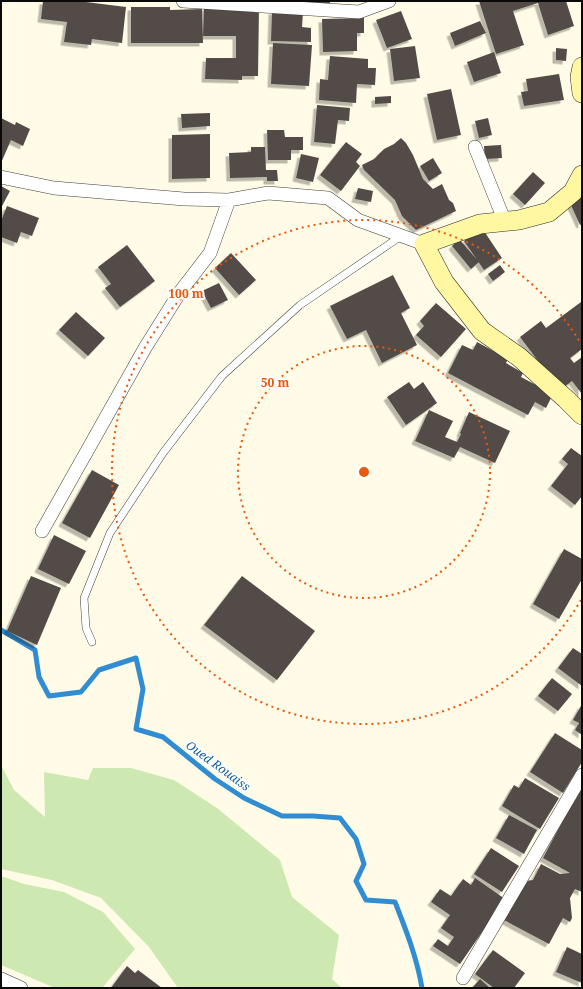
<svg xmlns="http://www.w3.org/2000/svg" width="583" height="989" font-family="'Noto Serif',serif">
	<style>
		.green { fill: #cde9b1 }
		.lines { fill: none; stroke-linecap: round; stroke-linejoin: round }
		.stream { stroke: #308dd1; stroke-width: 5 }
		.building { fill: #534c46; filter: url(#shadow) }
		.lane-casing { stroke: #3d3d3d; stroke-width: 8 }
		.street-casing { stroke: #3d3d3d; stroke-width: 14 }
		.secondary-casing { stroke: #2c2c2c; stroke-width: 20 }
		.lane { stroke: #fff; stroke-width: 7 }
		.street { stroke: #fff; stroke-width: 13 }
		.secondary { stroke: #fff7a2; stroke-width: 19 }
		.ring { fill: none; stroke: #e8590c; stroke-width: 2; stroke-dasharray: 2 4 }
		.labels { text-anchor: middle; stroke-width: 4; stroke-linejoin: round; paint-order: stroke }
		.water-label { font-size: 12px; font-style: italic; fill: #115d9e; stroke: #fff }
		.centre { fill: #e8590c; stroke: #fff; stroke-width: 2 }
		.ring-label { font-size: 12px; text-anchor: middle; font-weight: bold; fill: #e8590c; stroke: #fff; stroke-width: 4; stroke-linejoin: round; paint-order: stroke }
	</style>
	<defs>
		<filter id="shadow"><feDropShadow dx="-3.5" dy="3.5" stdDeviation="0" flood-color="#0004"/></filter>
	</defs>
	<rect width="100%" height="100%" fill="#fffbe7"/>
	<path class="green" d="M1,765L14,790L45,817L44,772L88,780L93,768H131L174,780L217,808L280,860L292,897L339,935L332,979L342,988H178L149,947L101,898L52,880L1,869Z
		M1,876L24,884L64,892L103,912L135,949L102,988H55L1,965Z"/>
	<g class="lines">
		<path class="stream" d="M1,630L35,650L39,677L49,696L81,692L99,670L136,658L143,689L136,729L163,737L215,779L244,798L282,816H313L340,818L356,839L364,864L356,881L366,900L395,902C406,930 417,958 422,988"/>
	</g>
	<path class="building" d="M43,1H78L126,7L122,43L92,39L91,45L64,42L67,22L41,19Z
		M273,1H330V4Z
		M479,1H566L574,26L548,35L538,3L513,11L524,45L496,54Z
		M131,7H170V10L202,9L203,43H131Z
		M204,7H259L258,76H242V80L205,79L206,58H236V36H203Z
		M272,11L303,12L302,27L311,28V42L271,41Z
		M401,11L412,39L387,48L376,20Z
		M364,18V33H357V51L323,52L322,19Z
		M480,21L486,33L455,46L450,33Z
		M273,43L312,45L309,86L271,84Z
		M415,46L420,78L394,81L390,49Z
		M556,48L567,49L566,61L556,60Z
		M494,52L501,73L474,82L467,62Z
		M330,56L368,59V68H376L375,85L357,84L356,103L319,100L320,79L328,80Z
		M559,74L564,100L524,106L521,92L528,91L526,79Z
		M451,89L461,135L437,140L427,94Z
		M391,96V103L375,104V97Z
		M317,105L350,108L349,121L338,120L335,144L314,142Z
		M210,113V126L182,128L181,114Z
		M1,118L15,125L16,122L30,129L23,146L11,140L1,163Z
		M488,118L492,135L479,138L475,121Z
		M267,130H284L285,137H303V150H291V160H268Z
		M210,134V178L172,179V135Z
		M401,138L406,143L413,155L423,179L433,189L442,184L449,200L453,203L456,211L416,230L402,216L395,200L364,170L362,165L374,159L384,149L394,144Z
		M346,142L362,154L356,162L360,166L341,191L320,175Z
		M501,145L502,158L485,159L484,146Z
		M251,147H265L266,170H277L278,181H267V177L230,178L229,153L251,152Z
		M301,154L319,158L313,182L296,178Z
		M433,158L442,173L429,181L420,166Z
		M533,172L545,183L525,205L513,194Z
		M1,186L10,191L1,208Z
		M358,188L373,191L371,202L355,199Z
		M582,197V224L580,225L570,203Z
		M7,206L39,218L32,236L21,232L17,243L1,237V221Z
		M482,228L502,258L484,270L464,241Z
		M459,239L479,262L471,269L452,246Z
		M127,245L155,281L120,307L105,288L111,284L98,267Z
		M231,253L256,280L239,295L215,268Z
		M500,265L505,272L493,281L488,274Z
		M393,275L410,308L401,313L417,345L382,363L366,330L347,339L330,306Z
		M219,283L228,300L211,308L202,291Z
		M581,302L582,303V349L570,358L574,363L582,357V394L572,381L560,390L520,337L541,321L546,328Z
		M436,303L466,329L441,357L416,335L424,326L420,321Z
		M76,312L105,338L88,356L59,330Z
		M477,342L508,359L506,363L523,373L521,377L553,394L546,408L535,402L528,415L448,373L462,345L473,350Z
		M409,382L414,389L423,382L437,403L406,425L387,397Z
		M429,410L453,421L445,437L457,442L461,434L460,433L469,412L510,431L495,463L460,447L454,458L415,441Z
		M571,448L582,456V496L575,505L551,486L568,464L562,459Z
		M92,470L119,485L90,538L62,523Z
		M54,535L86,551L69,584L38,569Z
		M564,549L582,559V579L559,619L533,604Z
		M31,576L61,588L37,645L7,631Z
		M242,576L315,631L277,680L204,625Z
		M573,648L582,654V686L558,668Z
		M552,678L572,694L558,711L538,696Z
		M582,704V735L575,730L579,723L573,720Z
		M555,733L582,750V762L563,793L530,772Z
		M525,778L559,798L540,829L502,806L514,785L519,788Z
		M582,785V892L575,889L570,898L572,918L570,922L563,918L549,944L504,920L525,881L533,880L541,864L560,874L570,873L543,858Z
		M509,815L537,830L524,854L496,838Z
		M491,848L519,866L502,892L474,874Z
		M475,878L505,899L460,964L433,946L438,939L448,946L454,937L441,928L450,915L431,902L440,889L451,896L463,879L471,885Z
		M567,947L582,954V983L556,972Z
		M493,950L525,973L514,988H494L475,974Z
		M127,966L135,973L138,970L162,988H111Z
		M480,979L490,988H472Z"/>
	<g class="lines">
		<defs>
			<path id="lane" d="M92,642L86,628L84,598L110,533L163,453L222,376L300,305L401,236"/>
			<path id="street" d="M183,1L359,12L389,1
				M475,147L505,222
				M1,177L54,188L184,199L229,200L268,193L328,198L358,220L424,244
				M42,531L145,348L180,292L210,253L229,200
				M463,978L582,775
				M1,979L21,988"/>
			<path id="secondary" d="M582,67L580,77L582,93
				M582,175L573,192L549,212L519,220L480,224L424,244L444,282L482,331L519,357L566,399L582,415"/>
		</defs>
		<use href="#lane" class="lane-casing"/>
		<use href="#street" class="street-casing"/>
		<use href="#secondary" class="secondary-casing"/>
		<use href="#lane" class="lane"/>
		<use href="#street" class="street"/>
		<use href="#secondary" class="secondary"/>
	</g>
	<g class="ring">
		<circle cx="364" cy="472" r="126"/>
		<path d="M581 600A252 252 0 1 1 581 344"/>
	</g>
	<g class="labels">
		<g class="water-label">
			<text transform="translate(218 766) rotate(36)" y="4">Oued Rouaiss</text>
		</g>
	</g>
	<circle cx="364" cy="472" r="6" class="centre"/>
	<g class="ring-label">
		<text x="186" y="298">100 m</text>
		<text x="275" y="387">50 m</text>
	</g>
	<rect width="583" height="989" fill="none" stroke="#0a0a0a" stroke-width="4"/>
</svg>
